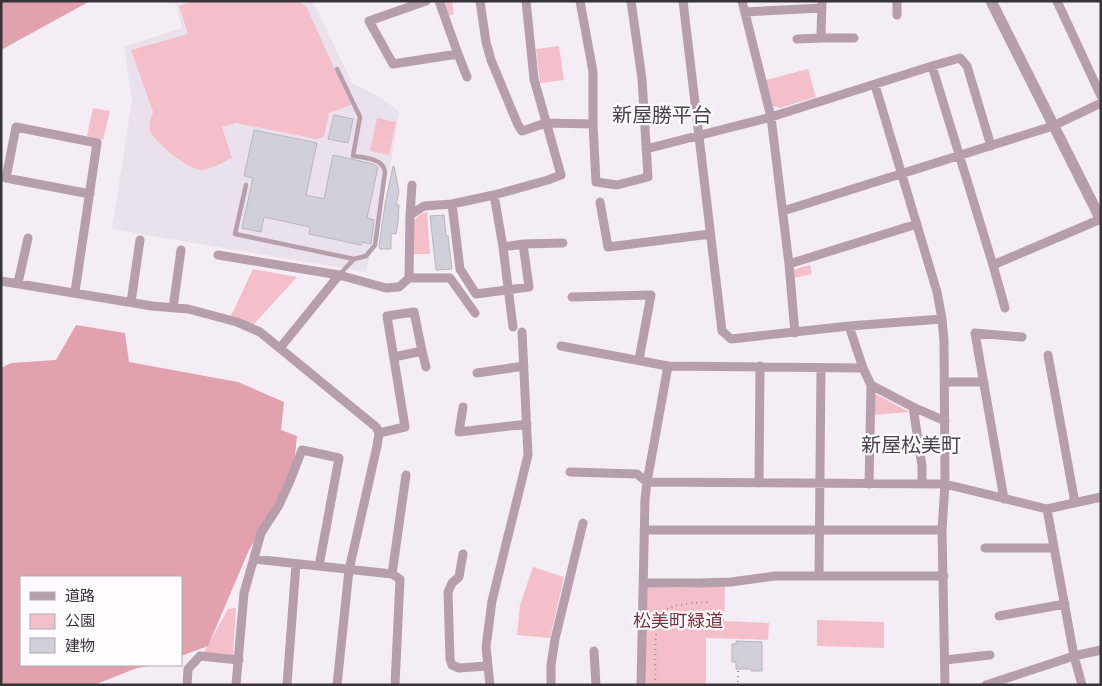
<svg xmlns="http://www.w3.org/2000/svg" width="1102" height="686" font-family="'Noto Sans','Noto Sans JP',sans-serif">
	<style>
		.built { fill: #ebe0ee }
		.green { fill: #f4bfc8 }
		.forest { fill: #e1a1ad }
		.building { fill: #d1cfd9; stroke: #b7b5be }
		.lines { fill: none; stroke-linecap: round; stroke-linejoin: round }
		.path { stroke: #979298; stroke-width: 2; stroke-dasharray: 1 4; stroke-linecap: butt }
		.service { stroke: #b79eac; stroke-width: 4.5 }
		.minor { stroke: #b79eac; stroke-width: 9 }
		.tertiary { stroke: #b79eac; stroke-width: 11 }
		.labels { text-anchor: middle; stroke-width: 4.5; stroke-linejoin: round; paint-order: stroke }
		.park-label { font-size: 18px; fill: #7c2f43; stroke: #fefcfe }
		.quarter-label { font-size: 20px; fill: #48434a; stroke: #fefcfe }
	</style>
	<rect width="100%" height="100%" fill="#f4edf6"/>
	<path class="built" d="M175,1H313L352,83L379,97L399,111L393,152L366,272L112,229L132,100L124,47L182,28Z"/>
	<path class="green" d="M195,1H298L306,6L351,105L329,113L324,137L316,139L236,123L222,127L232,158C223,162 212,169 202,170C190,171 154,142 150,131C148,124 151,118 153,112L131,50L188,34L179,6Z
		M442,1H452L454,14L448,16Z
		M559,46L564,80L540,83L536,49Z
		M808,69L816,97L780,108L773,106L766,80Z
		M93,108L110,111L103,140L87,136Z
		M377,118L396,122L389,155L370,151Z
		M427,212L430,254H413C412,238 406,217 427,212Z
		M810,265L812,274L794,278L792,270Z
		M253,269L297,277L253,325L231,316Z
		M874,393L909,412L874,415Z
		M533,567L564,577L550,638L517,635L520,605Z
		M725,586L724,621L769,623L768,640L706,638V685H644L647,587L683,588Z
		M236,608L233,656L204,652L228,609Z
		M817,620L884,622V648L817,646Z"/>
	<path class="forest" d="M1,1H90L1,50Z
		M76,325L125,333L129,362L238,382L284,402L281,430L297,436L294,464L279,500L249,550L208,646L181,656V577H21V665H154L137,668L94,685H1V368L11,363L56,360Z"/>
	<path class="building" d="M334,115L353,119L348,143L328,139Z
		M254,130L317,143L306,195L324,199L333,155L373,164L378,167L367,218L374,220L371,244L362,242L361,245L309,234L310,227L264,217L261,232L242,228L253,178L244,176Z
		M393,166H394L399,192L396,205H399L398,223L396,234L391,233V249H380L379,246L385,204Z
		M444,215L446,236H448L452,269L436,270L430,216Z
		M736,641L762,642V671H751V669H736V662H732V644H736Z"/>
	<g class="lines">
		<path class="path" d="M738,671V685
			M655,685C656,671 653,620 662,612C672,603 698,603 711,602"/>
		<path class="service" d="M337,69L360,117L353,156C365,158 383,158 385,172L375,245L366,256L354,259
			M246,185L235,234L354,259L340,274"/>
		<path class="minor" d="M426,1L369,21L393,64L458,54L439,1
			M480,1L486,42L491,60L518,125L522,131L546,123L593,124V72L580,1
			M683,1L722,331L731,339L849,326L942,319
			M742,1L771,117L789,264L795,333
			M822,1L821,34L823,38H854
			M1057,1L1101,96
			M745,12L822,8
			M897,15V1
			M797,39L823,38
			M458,54L467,77
			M932,66L960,58L967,66L991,146
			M875,85L937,292L942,319L944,341L945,484L942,530L945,685
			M593,124L596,182L617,185L648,177L642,79L631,1
			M646,149L771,117L932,66L993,265L1101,219
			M600,202L608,247L710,234
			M452,204L460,269L476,294L529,287L523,244L503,247L494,195
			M783,211L1053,126L1101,103
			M410,215L412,185
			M523,244L563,243
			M503,247L513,327
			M218,255L339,275
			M789,264L917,224
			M993,265L1005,308
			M409,278H450L475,313
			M1,281L152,306L188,309L237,322L260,332L376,427L379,433L377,446L349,570L337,685
			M18,283L28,238
			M75,292L97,143L16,127L6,178L90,194
			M572,297L651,295L639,360
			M131,302L140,240
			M173,308L181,250
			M849,326L863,368L871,385L913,407L945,421
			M561,346L668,366
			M280,348L339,275L386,288L399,287L409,278L410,215L424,206L452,204L494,195L548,180L561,175L534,79L526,1
			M422,351L426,367
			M1048,355L1075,503
			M477,373L524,366
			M944,382H984
			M463,407L459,432L527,424
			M913,407L922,466V483
			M379,433L405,427L387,316L414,312L422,351L394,357
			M570,472L637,474L647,482L945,484L1047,509L1101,497
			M759,483L760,366
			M869,484L871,385
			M1004,499L975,333L1022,337
			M1047,509L1074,656L1082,685
			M644,530H942
			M985,548H1054
			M463,554L459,577L452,583L448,592L450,659L452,665L459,668L487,666
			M254,559L392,574L406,475
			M392,574L400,579L395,685
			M819,575L821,368
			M644,583H701L731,582L775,576H944
			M999,616L1065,604
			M594,651L596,685
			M945,660L990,655
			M187,685L188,669L200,656L239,660
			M236,685L244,593L261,533L279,505L290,481L302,450L339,458L319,566
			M287,685L296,564
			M490,685L486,647L492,601L528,455L522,332
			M551,685V665L555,639L583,523
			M641,685L645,499L647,482L668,366L863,368
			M986,685L1074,656L1101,650"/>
		<path class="tertiary" d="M991,1L1101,220"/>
	</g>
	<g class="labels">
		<g class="park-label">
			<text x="678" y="627">松美町緑道</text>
		</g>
		<g class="quarter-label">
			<text x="662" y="122">新屋勝平台</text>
			<text x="911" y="452">新屋松美町</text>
		</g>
	</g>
	<rect width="1102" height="686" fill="none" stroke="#373437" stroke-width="5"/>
	<rect x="20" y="576" width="162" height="90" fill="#fefcfe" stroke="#aeacae"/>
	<rect x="30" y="592" width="25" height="8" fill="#b79eac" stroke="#aeacae"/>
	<text x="65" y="601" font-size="15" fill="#373437">道路</text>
	<rect x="30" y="614" width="25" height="15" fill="#f4bfc8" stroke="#aeacae"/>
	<text x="65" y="626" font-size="15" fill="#373437">公園</text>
	<rect x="30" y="638" width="25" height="15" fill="#d1cfd9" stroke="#aeacae"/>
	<text x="65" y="651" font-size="15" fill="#373437">建物</text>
</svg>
